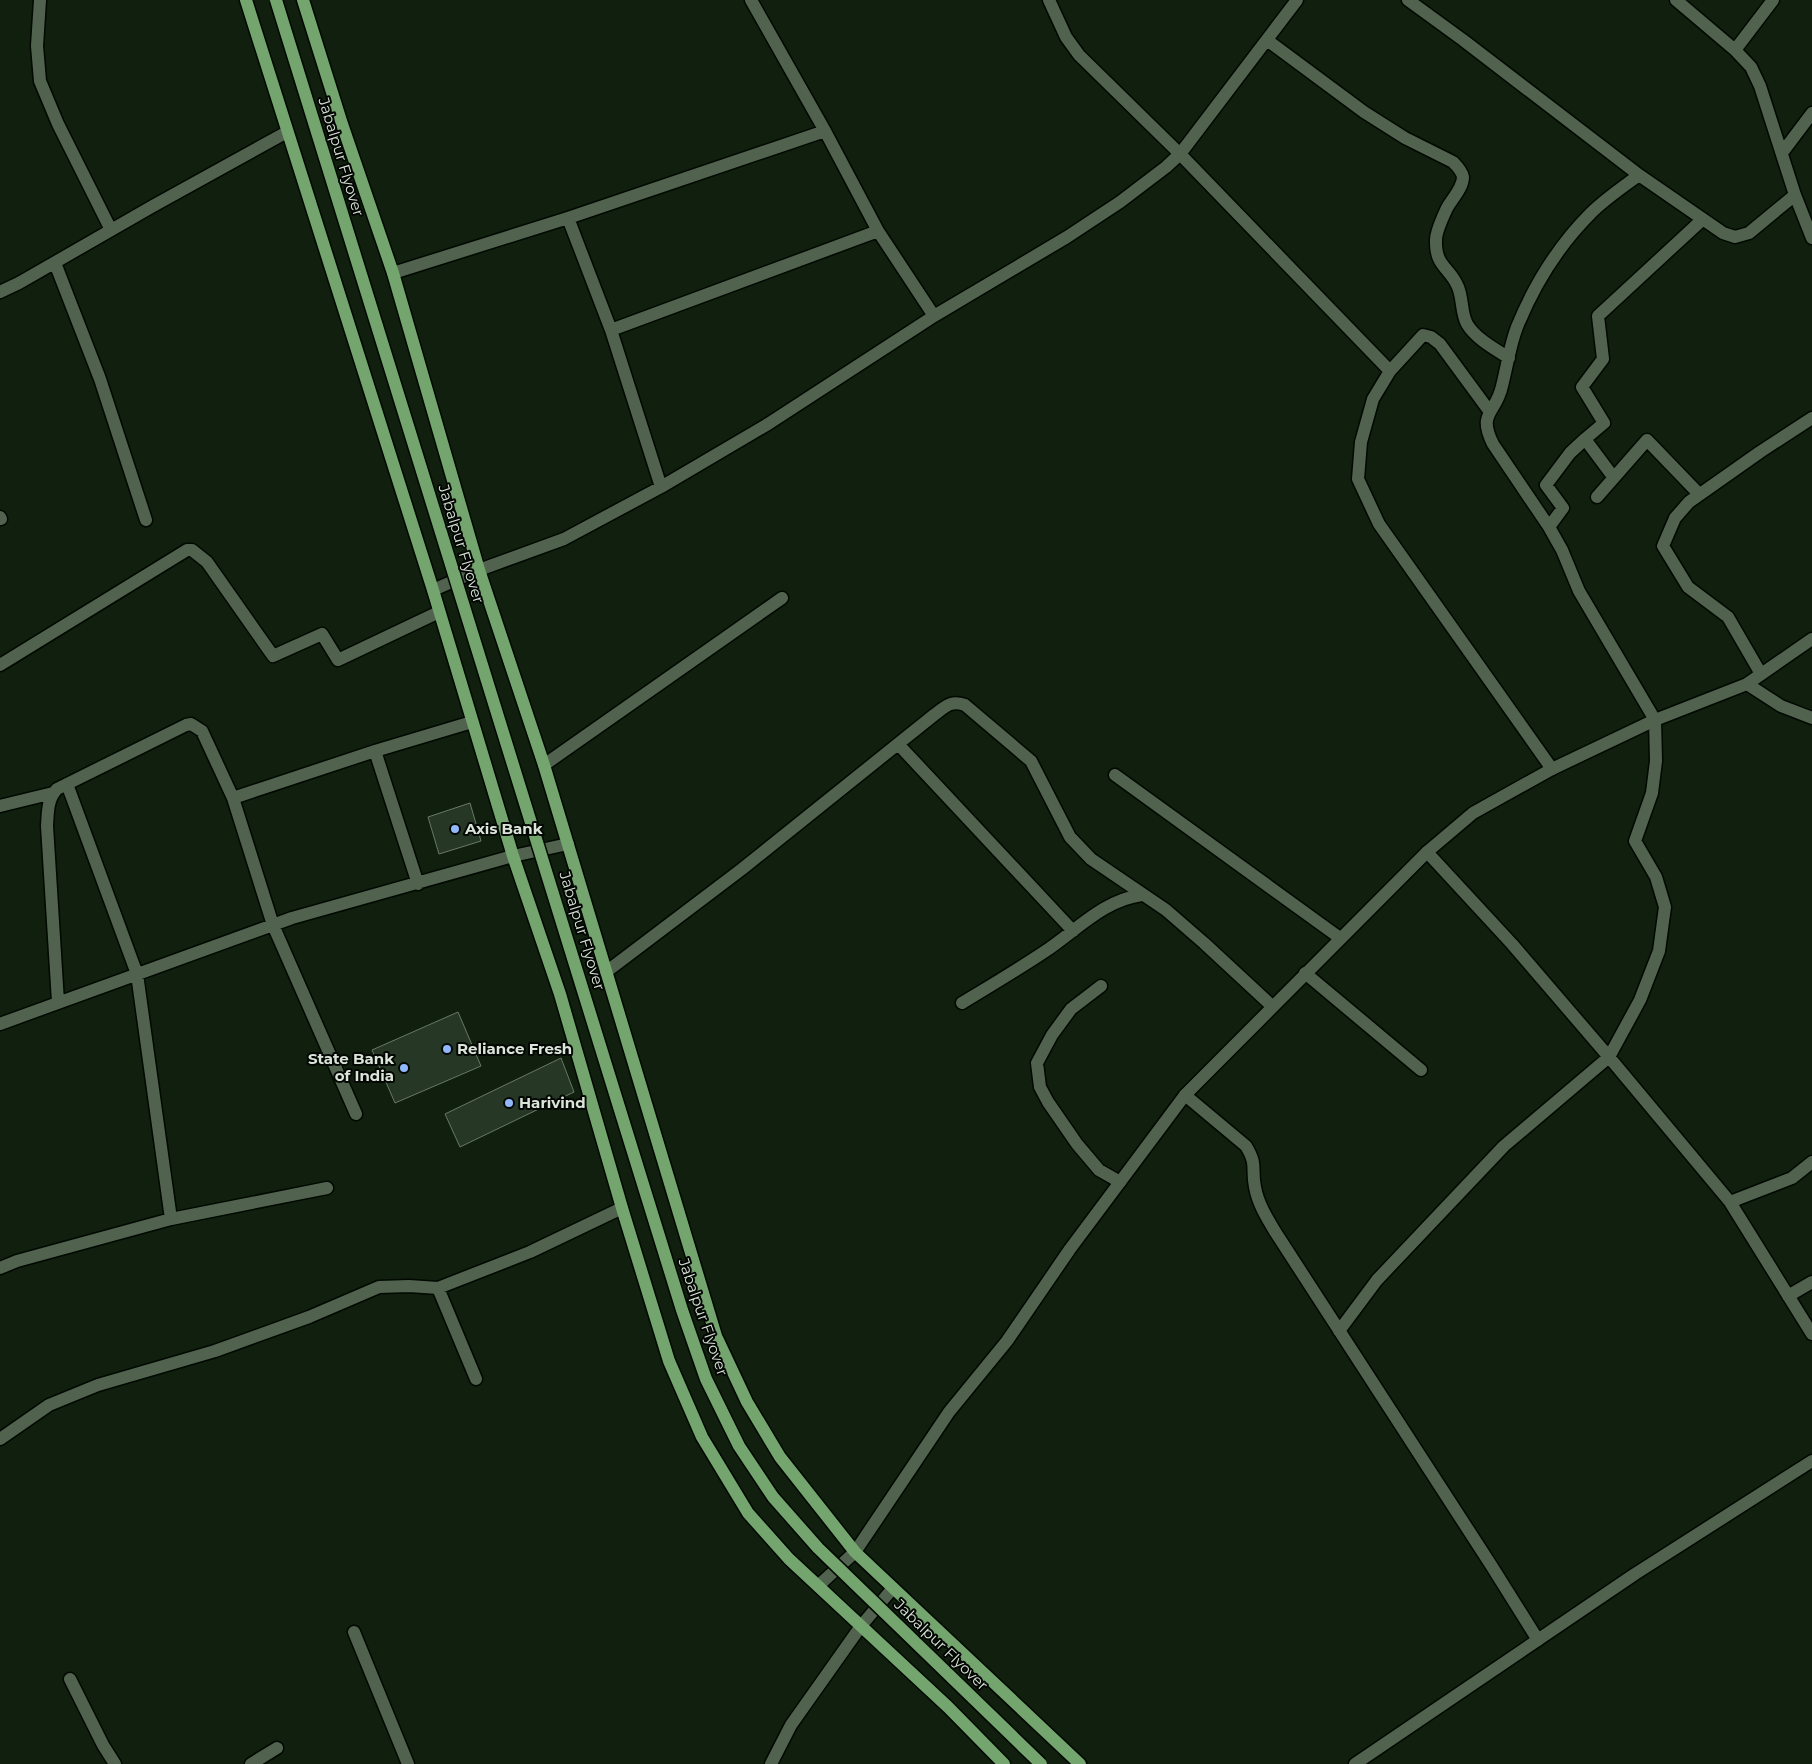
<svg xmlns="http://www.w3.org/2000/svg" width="1812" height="1764" font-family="Montserrat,sans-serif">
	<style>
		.building { fill: #273725; stroke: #687965 }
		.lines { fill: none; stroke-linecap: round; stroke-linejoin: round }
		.street-casing { stroke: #010900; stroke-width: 15 }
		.secondary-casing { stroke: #010900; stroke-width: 15 }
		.primary-casing { stroke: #010900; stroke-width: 15 }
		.street { stroke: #51624f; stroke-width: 12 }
		.secondary { stroke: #51624f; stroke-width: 12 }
		.primary { stroke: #74a56e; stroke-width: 12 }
		.primary-bridge-casing { stroke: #010900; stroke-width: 15; stroke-linecap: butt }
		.primary-bridge { stroke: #74a56e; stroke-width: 12 }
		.poi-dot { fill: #91b8fd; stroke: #030703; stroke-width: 2 }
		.labels { text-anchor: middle; stroke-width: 4; stroke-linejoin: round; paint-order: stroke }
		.street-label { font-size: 15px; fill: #dbe4d9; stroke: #030703 }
		.poi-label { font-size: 15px; font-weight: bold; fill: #dbe4d9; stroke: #030703; text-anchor: start }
	</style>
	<rect width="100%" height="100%" fill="#111f0f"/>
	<path class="building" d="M470,803L481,841L439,854L428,817Z
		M458,1012L481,1066L395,1103L372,1050Z
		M561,1058L574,1092L460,1147L445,1114Z"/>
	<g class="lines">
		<defs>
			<path id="street" d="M40,0L37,46L40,81L58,124L111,230
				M751,0L825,131L878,231L934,316
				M1049,0L1066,37L1079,55L1180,154L1390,371
				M1408,0L1463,40L1639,175L1723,233L1735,237L1749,233L1795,195
				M1676,0L1735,50L1751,67L1760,86L1795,195L1812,238
				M1267,40L1364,112L1405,138L1453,162C1457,166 1462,171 1463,177C1463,188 1452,199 1447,208C1443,217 1436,231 1436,240C1435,267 1450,267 1458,287C1463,299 1461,313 1467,324C1476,339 1495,349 1509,358
				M1735,50L1773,0
				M1782,153L1812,113
				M568,218L611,330L661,487
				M55,263L100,379L146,520
				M393,273L568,218L825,131
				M0,292L19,283L153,206L287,132
				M611,330L878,231
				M1490,412L1440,344L1431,337L1423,335L1390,371L1373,399L1361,442L1358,479L1379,524L1552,769
				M1614,478L1585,439L1604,423L1582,387L1603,359L1598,316L1703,219
				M1597,497L1647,440L1699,494
				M0,517L1,519
				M1549,527L1563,508L1546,485L1570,453L1585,439
				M433,590L479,570L564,539L661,487L768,424L934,316L1067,237L1120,202L1166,167L1180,154L1297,0
				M0,665L187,550H192L207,562L273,656L322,634L338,660L439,612
				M1761,674L1728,617L1688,587L1663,546L1675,518L1689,502L1760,452L1812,418
				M1747,684L1781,706L1812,718
				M898,744L1073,931
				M375,751L418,884
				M544,765L782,598
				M1115,775L1340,938
				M67,784L137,974L171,1219
				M233,798L375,751L472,722
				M0,806L53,793
				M1427,852L1512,944L1609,1057L1730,1202L1812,1334
				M606,972L742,869L934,715C946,706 951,700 965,705L1031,761L1070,837L1091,859L1166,910L1204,943L1272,1006
				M1305,973L1421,1070
				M1101,986L1071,1009L1052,1035L1037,1063L1040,1087L1048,1102L1077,1144L1099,1170L1120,1182
				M58,1002L47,826C48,812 47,800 57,789L186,725L191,724L202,731L233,798L273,925L356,1114
				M962,1003C990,986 1017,970 1044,952C1076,931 1103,900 1142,895
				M0,1024L292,918L513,856L568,844
				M1185,1095L1246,1146C1258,1166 1251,1168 1255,1187C1258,1204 1267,1218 1276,1233L1491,1565L1538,1640
				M1730,1202L1792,1178L1812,1162
				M0,1268L17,1261L171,1219L327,1188
				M438,1288L476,1379
				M1788,1296L1812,1282
				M1339,1331L1377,1280L1504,1146L1609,1057L1640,1000L1659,951L1665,907L1656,877L1635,841L1652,793L1656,761L1655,720L1579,591L1562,550L1549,527L1493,444C1477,412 1496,414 1502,386C1507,366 1510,345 1517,327C1534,285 1559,245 1591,213C1605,199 1623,187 1639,175
				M0,1439L49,1405L98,1385L215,1351L309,1317L379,1287L409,1286L438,1288L530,1252L622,1208
				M354,1632L408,1764
				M70,1679L103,1745L115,1764
				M251,1764L277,1748
				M771,1764L791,1725L861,1626L893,1588"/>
			<path id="secondary" d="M818,1586L855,1552L949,1412L1007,1341L1070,1249L1185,1095L1427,852L1473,813L1552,769L1655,720L1747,684L1812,639
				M1355,1764L1635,1574L1812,1461"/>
			<path id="primary" d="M246,0L433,590L513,856L560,994L622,1208L669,1361L702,1437L748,1513L789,1559L948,1707L1004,1764
				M303,0L342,124L393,273L479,570L544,765L716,1336L747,1402L780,1457L855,1552L1080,1764"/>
		</defs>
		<use href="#street" class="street-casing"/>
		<use href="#secondary" class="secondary-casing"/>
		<use href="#primary" class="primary-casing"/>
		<use href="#street" class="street"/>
		<use href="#secondary" class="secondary"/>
		<use href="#primary" class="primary"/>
		<defs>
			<path id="primary-bridge" d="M276,0L682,1310L706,1379L739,1446L773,1497L818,1548L1041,1764"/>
		</defs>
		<use href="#primary-bridge" class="primary-bridge-casing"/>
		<use href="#primary-bridge" class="primary-bridge"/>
	</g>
	<g class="poi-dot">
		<circle cx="455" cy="829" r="5"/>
		<circle cx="447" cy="1049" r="5"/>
		<circle cx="404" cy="1068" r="5"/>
		<circle cx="509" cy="1103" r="5"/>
	</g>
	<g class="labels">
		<g class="street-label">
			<text transform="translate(341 157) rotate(73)" y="5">Jabalpur Flyover</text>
			<text transform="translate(461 544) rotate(73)" y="5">Jabalpur Flyover</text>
			<text transform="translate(582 931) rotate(73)" y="5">Jabalpur Flyover</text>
			<text transform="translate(703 1317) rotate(71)" y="5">Jabalpur Flyover</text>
			<text transform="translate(941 1645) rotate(44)" y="5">Jabalpur Flyover</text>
		</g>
		<g class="poi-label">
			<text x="465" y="834">Axis Bank</text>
			<text x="457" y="1054">Reliance Fresh</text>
			<text x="394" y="1064" text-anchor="end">State Bank<tspan x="394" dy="17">of India</tspan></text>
			<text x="519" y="1108">Harivind</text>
		</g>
	</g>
</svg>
